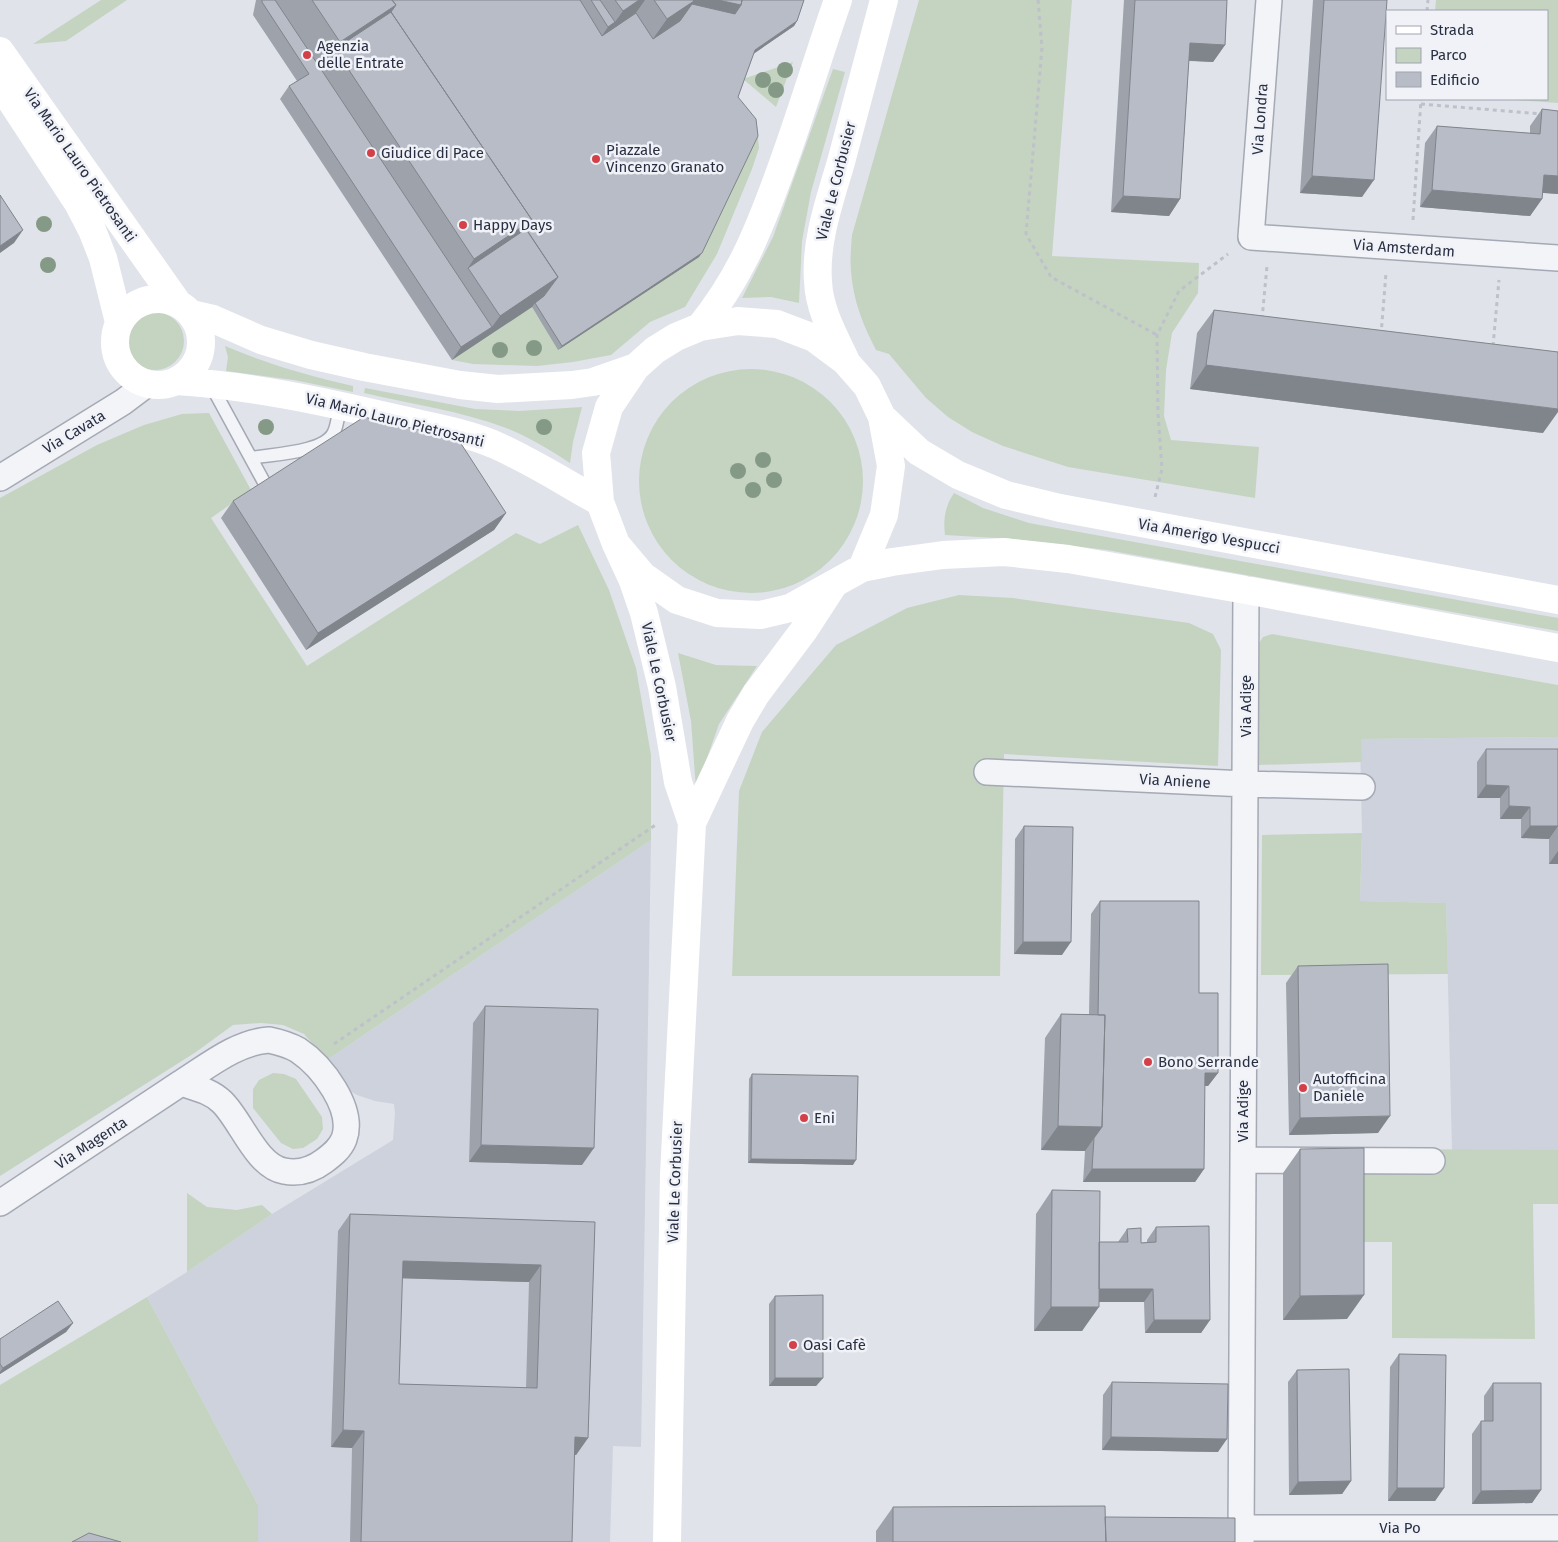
<svg xmlns="http://www.w3.org/2000/svg" width="1558" height="1542" font-family="'Fira Sans',sans-serif">
	<style>
		.built { fill: #ced2dc }
		.green { fill: #c4d4c1 }
		.lines { fill: none; stroke-linecap: round; stroke-linejoin: round }
		.lane-casing { stroke: #a5a9b4; stroke-width: 15 }
		.street-casing { stroke: #a5a9b4; stroke-width: 28 }
		.path { stroke: #bec1c9; stroke-width: 3; stroke-dasharray: 4 4; stroke-linecap: butt }
		.lane { stroke: #f3f4f8; stroke-width: 12 }
		.street { stroke: #f3f4f8; stroke-width: 25 }
		.secondary { stroke: #fff; stroke-width: 28 }
		.tree { fill: #849a86 }
		.wall { fill: #9da2ab; fill-rule: evenodd }
		.shaded-wall { fill: #80848b }
		.building { fill: #b7bcc7; stroke: #80848b; fill-rule: evenodd }
		.poi-dot { fill: #d44048; stroke: #f0f2f7; stroke-width: 2 }
		.labels { text-anchor: middle; stroke-width: 5; stroke-linejoin: round; paint-order: stroke }
		.poi-label { font-size: 15px; fill: #282f42; stroke: #f0f2f7; text-anchor: start }
		.street-label { font-size: 15px; fill: #282f42; stroke: #f0f2f7 }
	</style>
	<rect width="100%" height="100%" fill="#e0e3ea"/>
	<path class="built" d="M1558,737V1150L1452,1151L1446,903L1360,901L1362,833L1360,739Z
		M651,840L641,1447L613,1446L610,1542H258V1505L147,1297L187,1272L272,1214L393,1140L395,1113L394,1104L375,1101L357,1095L343,1087L327,1060Z"/>
	<path class="green" d="M101,0H127L66,41L33,44Z
		M919,0H1072L1052,256L1199,263L1198,293L1172,333L1166,370L1164,416L1171,440L1259,447L1255,498L1068,467L1003,446L972,432L948,417L926,398L889,354L876,350C863,325 853,300 851,271C850,259 851,247 852,235Z
		M1436,0H1558V103L1501,99H1547V11H1435Z
		M793,62L776,107L743,79Z
		M833,69L845,72L811,192L802,241L799,303L771,297L742,298L773,237Z
		M753,124L758,137L759,148L752,169L717,254L685,307L650,322L611,355L573,362L537,366L473,364L452,360L532,307L559,350Z
		M126 341a29 29 0 1 1 58 0a29 29 0 1 1-58 0Z
		M225,346C267,364 309,376 353,386V392L294,380L226,371L228,357Z
		M639 481a112 112 0 1 1 224 0a112 112 0 1 1-224 0Z
		M365,388L475,409L519,411L582,407L573,442L570,463C550,450 529,437 506,428C461,411 411,404 364,393Z
		M209,413L251,490L211,518L307,666L516,533L540,544L578,525L609,590L636,668L651,755V840L327,1060L304,1034L283,1025L261,1023L233,1025L196,1052L0,1176V498L97,445L144,425L182,414Z
		M954,493L983,508L1029,523L1558,618V631L1107,550L1013,539L945,535C943,520 945,506 954,493Z
		M959,595L1013,598L1189,623L1213,634L1221,650L1218,766L1004,754L1000,976H732L739,791L762,732L836,645L907,608Z
		M1272,634L1558,685V737L1361,739L1362,762L1258,765V645L1263,637Z
		M678,653L716,665L757,666L719,724L696,789L691,721Z
		M1362,833L1360,901L1446,903L1448,974L1261,975L1262,835Z
		M273,1073L284,1074L296,1079L322,1117L323,1129L317,1139L303,1148L293,1149L281,1143L253,1108V1089L259,1080Z
		M1360,1149L1558,1150V1204H1533L1535,1339L1392,1338V1242H1360Z
		M187,1193L207,1207L237,1210L262,1205L272,1214L187,1272Z
		M147,1297L258,1505V1542H0V1385Z"/>
	<g class="lines">
		<defs>
			<path id="lane" d="M211,385L265,484
				M251,458C272,454 325,453 334,432C338,424 338,413 340,405"/>
			<path id="street" d="M1269,0L1251,237L1558,258
				M0,478L123,402L147,384
				M987,772L1246,784L1362,787
				M269,1040C279,1042 289,1045 298,1050C322,1066 355,1109 344,1139C340,1149 332,1155 324,1161C312,1170 299,1174 284,1171C256,1166 241,1120 222,1102C211,1091 196,1088 181,1083C208,1066 237,1042 269,1040Z
				M1243,1160L1432,1161
				M0,1203L181,1083
				M1241,1528H1558
				M1241,1542L1246,590"/>
		</defs>
		<use href="#lane" class="lane-casing"/>
		<use href="#street" class="street-casing"/>
		<path class="path" d="M1038,0L1042,48L1026,234L1051,277L1157,335
			M1427,11L1428,0
			M1421,104L1542,114
			M1413,220L1421,99
			M1262,319L1267,266
			M1381,335L1386,273
			M1493,346L1499,280
			M1155,497L1162,469L1158,413L1157,335L1179,291L1228,254
			M334,1044L657,824"/>
		<use href="#lane" class="lane"/>
		<use href="#street" class="street"/>
		<path class="secondary" d="M0,51L177,302
			M0,84L78,203L92,230L103,258L119,322
			M115 342a43 43 0 1 1 86 0a43 43 0 1 1-86 0Z
			M191,314L213,319L261,340L311,355L364,367L460,385L498,389L572,385L593,382L636,367
			M738,321L777,324L814,338L845,361L867,386L882,417L891,466L884,515L862,568L790,608L760,615L717,613L677,600L643,576L616,544L600,502L596,453L609,407L636,367L655,350L676,337L700,327Z
			M700,327C738,280 756,237 777,180C799,121 817,60 838,0
			M845,359C833,334 819,309 818,281C815,241 830,200 841,162C855,108 870,54 884,0
			M177,381C252,386 322,401 394,418C427,426 461,431 493,444C530,460 564,482 600,502
			M882,417L919,452L958,475L1006,495L1060,508L1558,600
			M616,544L633,581L644,613L662,687L678,782L692,823L674,1175L667,1542
			M862,568L892,562L943,555L1004,552L1068,559L1246,590L1558,648
			M692,823L740,721L756,694L804,630L832,587"/>
	</g>
	<g class="tree">
		<circle cx="785" cy="70" r="8"/>
		<circle cx="763" cy="80" r="8"/>
		<circle cx="776" cy="90" r="8"/>
		<circle cx="44" cy="224" r="8"/>
		<circle cx="48" cy="265" r="8"/>
		<circle cx="534" cy="348" r="8"/>
		<circle cx="500" cy="350" r="8"/>
		<circle cx="266" cy="427" r="8"/>
		<circle cx="544" cy="427" r="8"/>
		<circle cx="763" cy="460" r="8"/>
		<circle cx="738" cy="471" r="8"/>
		<circle cx="774" cy="480" r="8"/>
		<circle cx="753" cy="490" r="8"/>
	</g>
	<path class="wall" d="M256,0H804L797,21L794,26L754,53L738,97L699,257L558,350L532,307L452,360L280,99L289,86L297,81L253,15Z
		M1124,0H1227L1225,45L1213,62L1189,61L1180,199L1169,216L1111,212Z
		M1313,0H1387L1362,197L1300,193Z
		M1542,109L1558,111V194L1543,193L1542,199L1530,216L1420,207L1425,143L1437,126L1530,133V126Z
		M1214,310L1543,433L1190,389L1197,333Z
		M233,501L506,513L494,530L306,650L221,518Z
		M1486,749H1558V864H1549V839L1521,838V819H1500V798H1477V762Z
		M1024,826L1062,955L1014,954L1015,839Z
		M1100,901L1199,993L1218,1073L1208,1086H1204V1169L1195,1182H1083L1085,1151L1041,1150L1045,1038L1061,1014H1089L1091,914Z
		M1298,966L1378,1133L1289,1135L1286,983Z
		M485,1006L582,1165L469,1162L473,1023Z
		M752,1074L853,1165L748,1163L749,1079Z
		M1300,1149L1347,1319L1283,1320V1173Z
		M1052,1190L1099,1242H1118L1127,1229L1141,1243L1147,1242V1240L1156,1227L1210,1320L1201,1333H1145L1144,1302H1099L1082,1331H1034L1036,1214Z
		M350,1214L595,1222L588,1438L576,1455H574L572,1542H350L352,1448L331,1447L338,1231ZM402,1278L529,1282L526,1388L399,1384Z
		M775,1296L823,1378L816,1386H769V1304Z
		M73,1323L66,1332L0,1374V1339Z
		M1399,1354L1444,1488L1435,1501H1388L1390,1367Z
		M1297,1370L1351,1481L1342,1494L1289,1495L1288,1382Z
		M1112,1382L1218,1452L1102,1450L1103,1395Z
		M1493,1383L1541,1490L1532,1503L1472,1504V1434L1481,1421H1484V1396Z
		M893,1507L1235,1542H876V1531Z"/>
	<path class="shaded-wall" d="M639,0H645L633,17L599,40L608,27L615,22L623,11Z
		M685,0H718L741,5L732,18L677,25L650,43L667,19Z
		M396,5L368,44L335,49L340,42Z
		M797,21L794,26L752,55L755,50Z
		M1190,43L1225,45L1213,62L1178,60Z
		M1544,175L1558,176V194L1533,192Z
		M1312,176L1374,180L1362,197L1300,193Z
		M1432,190L1542,199L1530,216L1420,207Z
		M1123,196L1180,199L1169,216L1111,212Z
		M532,220L509,253L468,268L474,259Z
		M23,230L14,243L0,253V246Z
		M702,253L699,257L558,350L562,346Z
		M558,277L541,301L535,303L532,307L452,360L461,347L492,327L500,316Z
		M1206,365L1558,409V412L1543,433L1190,389Z
		M506,513L494,530L306,650L318,633Z
		M1486,785L1509,786L1500,798H1477Z
		M1509,806L1530,807L1521,819H1500Z
		M1530,826H1558L1549,839L1521,838Z
		M1558,851V864H1549Z
		M1023,942H1071L1062,955L1014,954Z
		M1205,1073H1218L1208,1086H1196Z
		M1390,1116L1378,1133L1289,1135L1300,1118Z
		M1058,1126L1102,1127L1085,1151L1041,1150Z
		M481,1145L594,1148L582,1165L469,1162Z
		M751,1159L856,1160L853,1165L748,1163Z
		M1092,1169H1204L1195,1182H1083Z
		M403,1261L541,1265L529,1282L391,1278Z
		M1091,1289H1153L1144,1302H1082Z
		M1364,1295L1347,1319L1283,1320L1300,1296Z
		M1051,1307H1099L1082,1331H1034Z
		M1154,1320H1210L1201,1333H1145Z
		M73,1323L66,1332L0,1374V1372L3,1368Z
		M775,1378H823L816,1386H769Z
		M343,1430L364,1431L352,1448L331,1447Z
		M575,1437L588,1438L576,1455L563,1454Z
		M1111,1437L1227,1439L1218,1452L1102,1450Z
		M1351,1481L1342,1494L1289,1495L1298,1482Z
		M1397,1488H1444L1435,1501H1388Z
		M1541,1490L1532,1503L1472,1504L1481,1491Z"/>
	<path class="building" d="M262,0H275L492,327L461,347L289,86L309,74L262,2Z
		M312,0H392L396,5L340,42Z
		M392,0H580L602,36L636,13L653,39L680,21L692,4L735,14L741,5L742,0H804L797,21L755,50L738,97L756,119L758,136L702,253L562,346L535,303L544,296L558,277L526,229L532,220L391,12L396,5Z
		M591,0H600L615,22L608,27Z
		M615,0H639L623,11Z
		M654,0H693L694,1L667,19Z
		M718,0H742L741,5Z
		M1135,0H1227L1225,45L1190,43L1180,199L1123,196Z
		M1324,0H1387L1374,180L1312,176Z
		M391,12L532,220L474,259L335,49Z
		M1542,109L1558,111V176L1544,175L1542,199L1432,190L1437,126L1540,134Z
		M0,195L23,230L0,246Z
		M526,229L558,277L500,316L468,268Z
		M1214,310L1558,352V409L1206,365Z
		M364,417L458,439L506,513L318,633L233,501Z
		M1486,749H1558V826H1530V807L1509,806V786L1486,785Z
		M1024,826L1073,827L1071,942H1023Z
		M1100,901H1199V993H1218V1073H1205L1204,1169H1092L1094,1138L1102,1127L1105,1015H1098Z
		M1388,964L1390,1116L1300,1118L1298,966Z
		M485,1006L598,1009L594,1148L481,1145Z
		M1061,1014L1105,1015L1102,1127L1058,1126Z
		M752,1074L858,1076L856,1160L751,1159Z
		M1364,1148V1295L1300,1296V1149Z
		M1052,1190L1100,1191L1099,1307H1051Z
		M350,1214L595,1222L588,1438L575,1437L572,1542H361L364,1431L343,1430ZM403,1261L541,1265L537,1388L399,1384Z
		M1209,1226L1210,1320H1154L1153,1289H1099V1242H1128L1127,1229L1141,1228V1243L1156,1242V1227Z
		M823,1295V1378H775V1296Z
		M58,1301L73,1323L3,1368L0,1364V1339Z
		M1399,1354L1446,1355L1444,1488H1397Z
		M1349,1369L1351,1481L1298,1482L1297,1370Z
		M1112,1382L1228,1384L1227,1439L1111,1437Z
		M1493,1383H1541V1490L1481,1491V1421H1493Z
		M1105,1506L1106,1542H893V1507Z
		M1105,1517L1235,1518V1542H1106Z
		M89,1533L121,1542H72Z"/>
	<g class="poi-dot">
		<circle cx="307" cy="55" r="5"/>
		<circle cx="371" cy="153" r="5"/>
		<circle cx="596" cy="159" r="5"/>
		<circle cx="463" cy="225" r="5"/>
		<circle cx="1148" cy="1062" r="5"/>
		<circle cx="1303" cy="1088" r="5"/>
		<circle cx="804" cy="1118" r="5"/>
		<circle cx="793" cy="1345" r="5"/>
	</g>
	<g class="labels">
		<g class="poi-label">
			<text x="317" y="51">Agenzia<tspan x="317" dy="17">delle Entrate</tspan></text>
			<text x="606" y="155">Piazzale<tspan x="606" dy="17">Vincenzo Granato</tspan></text>
			<text x="381" y="158">Giudice di Pace</text>
			<text x="473" y="230">Happy Days</text>
			<text x="1158" y="1067">Bono Serrande</text>
			<text x="1313" y="1084">Autofficina<tspan x="1313" dy="17">Daniele</tspan></text>
			<text x="814" y="1123">Eni</text>
			<text x="803" y="1350">Oasi Cafè</text>
		</g>
		<g class="street-label">
			<text transform="translate(1260 119) rotate(-86)" y="5">Via Londra</text>
			<text transform="translate(80 165) rotate(55)" y="5">Via Mario Lauro Pietrosanti</text>
			<text transform="translate(836 181) rotate(-76)" y="5">Viale Le Corbusier</text>
			<text transform="translate(1404 248) rotate(4)" y="5">Via Amsterdam</text>
			<text transform="translate(395 420) rotate(14)" y="5">Via Mario Lauro Pietrosanti</text>
			<text transform="translate(74 432) rotate(-31)" y="5">Via Cavata</text>
			<text transform="translate(1209 536) rotate(10)" y="5">Via Amerigo Vespucci</text>
			<text transform="translate(659 682) rotate(78)" y="5">Viale Le Corbusier</text>
			<text transform="translate(1246 706) rotate(-90)" y="5">Via Adige</text>
			<text transform="translate(1175 781) rotate(3)" y="5">Via Aniene</text>
			<text transform="translate(1243 1111) rotate(-90)" y="5">Via Adige</text>
			<text transform="translate(91 1143) rotate(-33)" y="5">Via Magenta</text>
			<text transform="translate(675 1182) rotate(-88)" y="5">Viale Le Corbusier</text>
			<text x="1400" y="1533">Via Po</text>
		</g>
	</g>
	<rect x="1386" y="10" width="162" height="90" fill="#f0f2f7" stroke="#a0a4af"/>
	<rect x="1396" y="26" width="25" height="8" fill="#ffffff" stroke="#a0a4af"/>
	<text x="1430" y="35" font-size="15" fill="#282f42">Strada</text>
	<rect x="1396" y="48" width="25" height="15" fill="#c4d4c1" stroke="#a0a4af"/>
	<text x="1430" y="60" font-size="15" fill="#282f42">Parco</text>
	<rect x="1396" y="72" width="25" height="15" fill="#b7bcc7" stroke="#a0a4af"/>
	<text x="1430" y="85" font-size="15" fill="#282f42">Edificio</text>
</svg>
